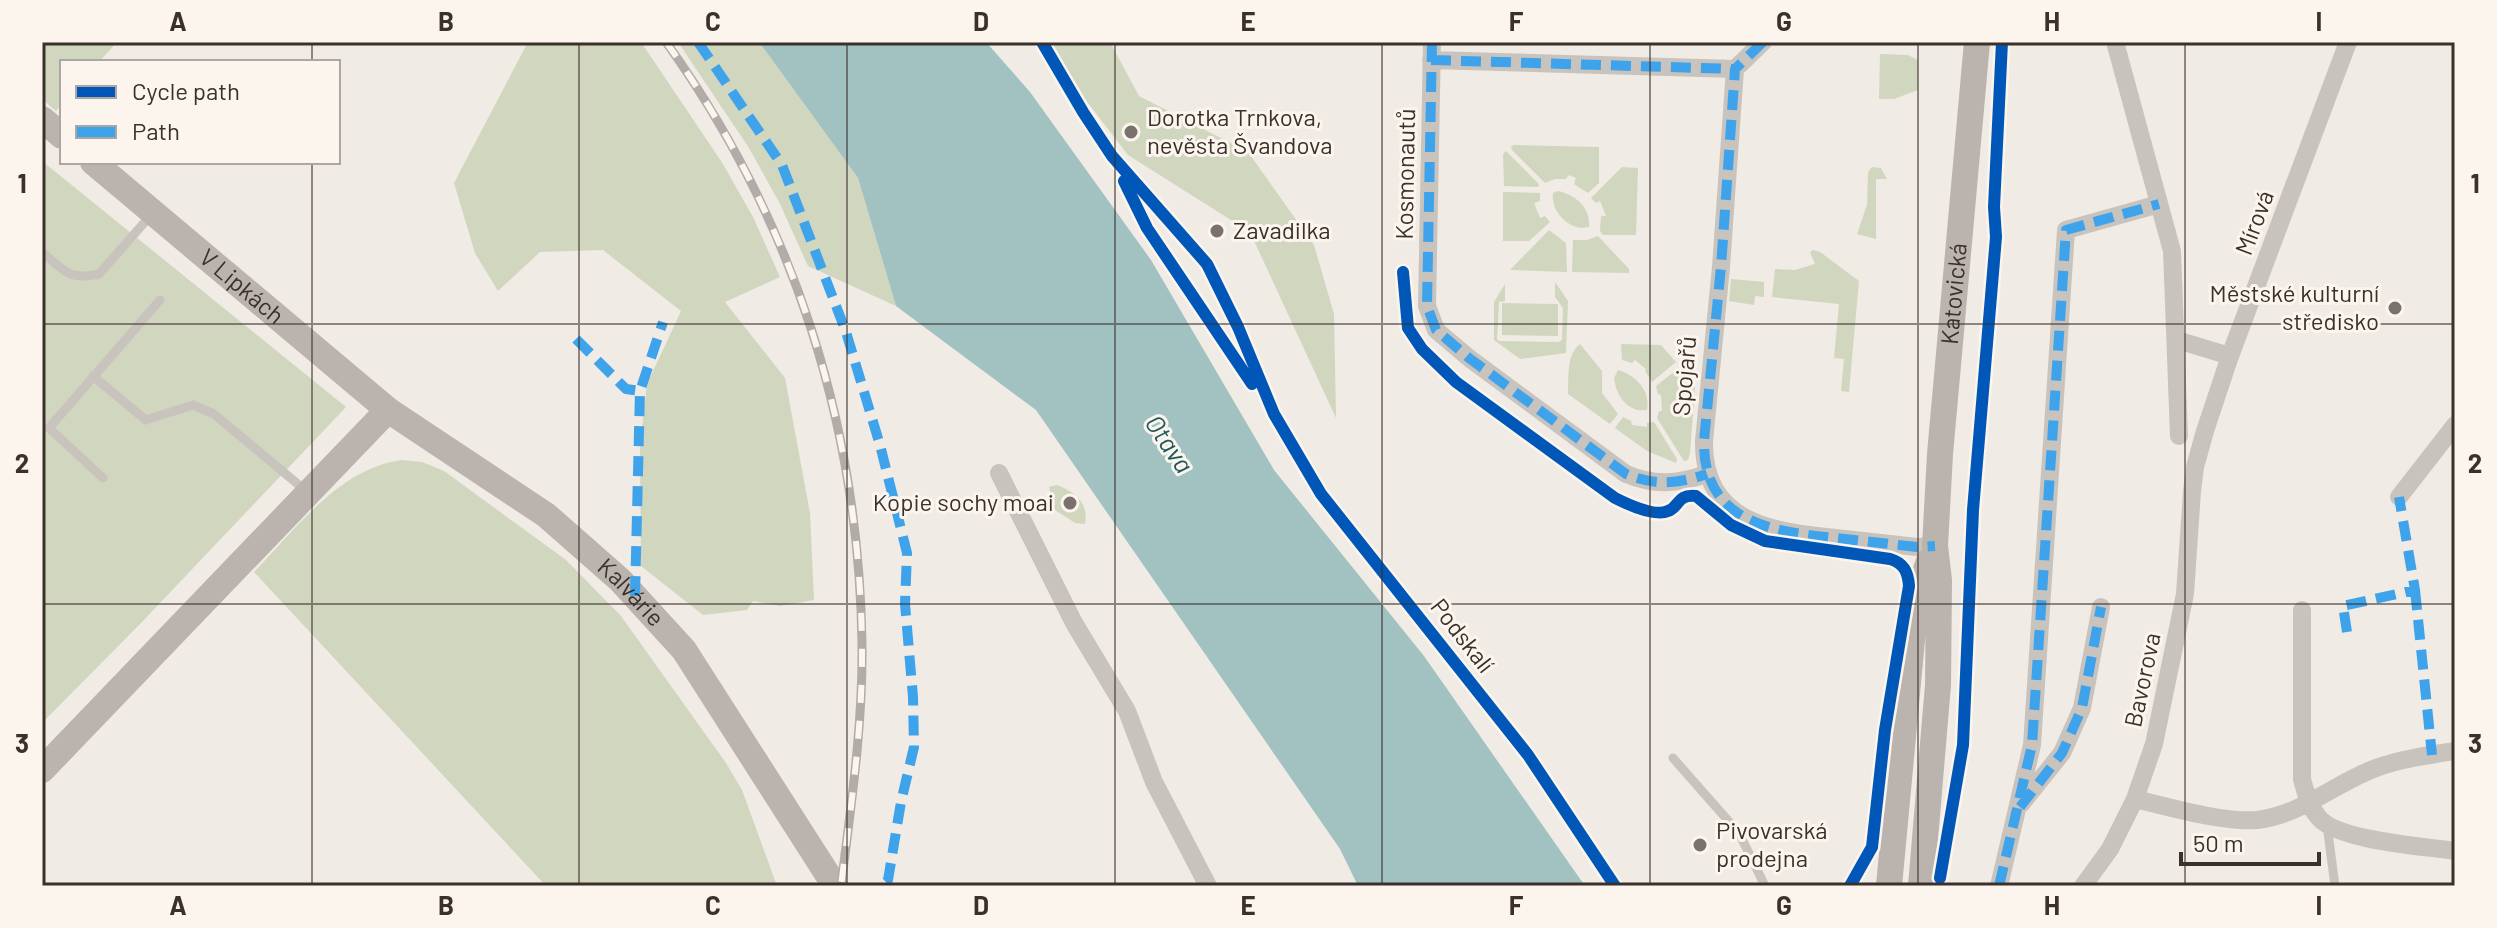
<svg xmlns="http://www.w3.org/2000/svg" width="2497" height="928" font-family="Barlow,sans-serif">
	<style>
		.green { fill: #d1d6bf }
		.water { fill: #a1c2c1 }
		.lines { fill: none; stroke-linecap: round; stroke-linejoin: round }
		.lane { stroke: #c9c3be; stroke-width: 9 }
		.street { stroke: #c9c3be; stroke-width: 18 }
		.secondary { stroke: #bab3ae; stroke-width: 26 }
		.rail-casing { stroke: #b1aca8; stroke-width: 9 }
		.rail { stroke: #fbf5ee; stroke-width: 6; stroke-dasharray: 18; stroke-linecap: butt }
		.quiet { stroke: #3fa3eb; stroke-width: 10; stroke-dasharray: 20 10; stroke-linecap: butt }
		.cycleway-casing { stroke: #fbf5ee; stroke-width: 17 }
		.cycleway { stroke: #0057b8; stroke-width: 12 }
		.grid { fill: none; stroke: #3b302b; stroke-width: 2; stroke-opacity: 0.55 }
		.poi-dot { fill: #7a716c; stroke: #fbf5ee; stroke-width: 3 }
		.labels { text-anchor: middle; stroke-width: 6; stroke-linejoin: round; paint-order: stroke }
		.poi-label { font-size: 24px; fill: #3b302b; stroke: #fbf5ee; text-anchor: start }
		.street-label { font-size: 24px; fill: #3b302b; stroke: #fbf5ee }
		.water-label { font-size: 26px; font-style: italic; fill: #1f5a5e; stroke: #fbf5ee }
		.neatline { fill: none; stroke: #3b302b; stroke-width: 3 }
		.grid-label { font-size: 26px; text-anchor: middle; font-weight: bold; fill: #3b302b }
	</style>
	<rect width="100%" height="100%" fill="#f0ebe5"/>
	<path class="green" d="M42,42H117L99,62H62V104L56,111L42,99Z
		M528,42H641L723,164L753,217L780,277L725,302L785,378L810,513L814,600L780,606L753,601L747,610L703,615L641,566L640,446L647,384L681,311L603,250L540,252L498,291L475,253L454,183Z
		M678,42H759L858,178L896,306L808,266L780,204L749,148Z
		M1041,42H1110L1139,96L1248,152L1314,245L1334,314L1336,418L1250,232L1128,155Z
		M1880,54L1908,55L1918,60V90L1894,99H1879Z
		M1514,145L1599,147V183L1588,193L1574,184L1576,178L1569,175L1566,179H1555L1545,183L1512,150L1511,146Z
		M1506,151L1539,184L1538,187L1504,186L1503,154Z
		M42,161L346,407L141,623L42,723Z
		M1622,167L1638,168L1636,235H1603L1600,231L1601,216H1606L1600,201L1596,203L1591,198Z
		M1872,167L1881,168L1887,179H1876V239L1857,234L1867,205L1868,172Z
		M1558,191C1576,195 1591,208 1589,227C1571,232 1550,212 1553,193Z
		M1503,192L1540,193V201L1534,203L1540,218L1545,216L1550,222L1529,241H1503Z
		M1549,230L1566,243L1567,272L1510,270Z
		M1598,236L1629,269V273L1572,272L1573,240H1587Z
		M1813,250L1820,252L1859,281L1849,392L1841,391L1844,359L1834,358L1839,304L1772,297L1775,269L1795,270L1815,264L1810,252Z
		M1731,279L1764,282V297L1755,296L1754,305L1729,301Z
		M1555,282L1568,301L1566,353L1520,359L1494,340V302L1505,284V301L1499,302L1497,339L1499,341L1558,342L1562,340L1563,308L1555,297Z
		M1502,303L1558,304V336L1502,335Z
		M1580,344L1602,371V393L1618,414L1610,424L1568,394C1569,377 1566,355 1580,344Z
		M1621,344L1661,345L1676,362L1652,382L1645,371L1646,369L1635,360L1632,363L1622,360Z
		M1680,367L1695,387L1690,453L1688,460L1684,461L1657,418L1659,411H1662L1661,395L1658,394L1656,386Z
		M1618,370C1635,375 1651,390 1647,410C1628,413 1616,396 1614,378Z
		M1623,417L1631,421L1632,425L1647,427V423L1654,422L1677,459L1676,463L1647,451L1615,428Z
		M402,460L422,462L444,471L566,560L621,616L726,763L742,790L777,886H546L254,572C295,530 339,468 402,460Z
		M1057,485C1075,492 1089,503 1085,524L1075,523L1055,510L1049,487Z"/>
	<path class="water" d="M759,42H986L1030,92L1151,260L1274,470L1424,656L1585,886H1358L1340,849L1036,410L896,306L858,178Z"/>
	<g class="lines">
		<path class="lane" d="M42,252C63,270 69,281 99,274L151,215
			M93,376L146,420L193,405L214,414L306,491
			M103,478L49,428L160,300
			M1673,758L1739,833L1765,886
			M2327,825L2335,886"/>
		<path class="street" d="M1432,42L1427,306L1436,330L1469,358L1626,474C1655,486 1677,484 1707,474
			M1763,42L1735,69L1721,267L1704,441C1703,522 1771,532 1836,538C1863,541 1890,544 1917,547L1935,546
			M2115,42L2172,251L2179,436
			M1431,60L1735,69
			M2177,340L2230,356
			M999,473L1074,623L1127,711L1154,782L1208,886
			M2399,497L2455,425
			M2302,610V779C2306,794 2309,807 2320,819C2341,841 2423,846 2455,851
			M2135,799C2168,807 2224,823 2257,820C2301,815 2335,783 2376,768C2401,759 2429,755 2455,751
			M2021,804L2062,753L2082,708L2101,607
			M1999,886L2032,745L2066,230L2159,204
			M2083,886L2110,849L2135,799L2154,744L2185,594L2192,491L2195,467L2205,431L2230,356L2348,42"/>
		<g class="secondary">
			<path d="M42,119L62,136"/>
			<path id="s1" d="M93,162L388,410L546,515L620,580L684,650L835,886"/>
			<path d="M42,770L388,410"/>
			<path d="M1889,886L1912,640L1922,581L1929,561"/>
			<path id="s2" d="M1921,886L1938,685L1939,580L1935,546L1940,454L1977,42"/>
		</g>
		<defs>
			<path id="rail" d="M666,42C794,221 859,425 862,644C863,725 851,806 841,886"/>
		</defs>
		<use href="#rail" class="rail-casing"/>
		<use href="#rail" class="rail"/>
		<path class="quiet" d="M698,42L782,165L846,332L880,445L907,553L905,604L913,697L914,747L901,802L888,880L882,886
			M1432,42L1427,306L1436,330L1469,358L1626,474C1655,486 1677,484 1707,474
			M1763,42L1735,69L1721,267L1704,441C1703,522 1771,532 1836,538C1863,541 1890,544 1917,547L1935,546
			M1431,60L1735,69
			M576,339L626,389L640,391
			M2415,590L2432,755
			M635,596L640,391L663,322
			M2347,632L2343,606L2415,590L2399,497
			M2020,807L2062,753L2082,708L2101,607
			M1999,886L2032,745L2066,230L2159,204"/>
		<defs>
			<path id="cycleway" d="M1042,42L1083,112L1112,156L1207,264L1238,327L1274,414L1321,494L1528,755L1615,886
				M1124,181L1147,228L1252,384
				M1403,272L1408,328L1422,349L1456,382L1615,498C1627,504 1655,517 1668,511C1680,507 1676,494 1696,496L1731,525L1765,541L1890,559C1904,563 1908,572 1909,586L1885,730L1872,847L1850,886
				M1940,878L1963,745L1973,510L1996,237L1994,207L2002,42"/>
		</defs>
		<use href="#cycleway" class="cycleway-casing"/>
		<use href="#cycleway" class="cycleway"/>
	</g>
	<path class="grid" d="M312,42V62M579,42V886M847,42V886M1115,42V886M1382,42V886M1650,42V886M1918,42V886M2185,42V886M312,162V886M42,324H2455M42,604H2455"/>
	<g class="poi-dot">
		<circle cx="1131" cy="132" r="8"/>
		<circle cx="1217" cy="231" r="8"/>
		<circle cx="2395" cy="308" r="8"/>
		<circle cx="1070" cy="503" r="8"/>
		<circle cx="1700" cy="845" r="8"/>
	</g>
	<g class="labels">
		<g class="poi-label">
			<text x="1147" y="126">Dorotka Trnkova,<tspan x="1147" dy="28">nevěsta Švandova</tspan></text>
			<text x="1233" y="239">Zavadilka</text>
			<text x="2379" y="302" text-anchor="end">Městské kulturní<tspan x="2379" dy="28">středisko</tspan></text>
			<text x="1054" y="511" text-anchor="end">Kopie sochy moai</text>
			<text x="1716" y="839">Pivovarská<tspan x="1716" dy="28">prodejna</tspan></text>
		</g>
		<g class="street-label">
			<text transform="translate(1406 174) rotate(-89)" y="8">Kosmonautů</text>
			<text transform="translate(2255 223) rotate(-69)" y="8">Mírová</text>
			<text dy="8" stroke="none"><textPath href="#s1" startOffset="194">V Lipkách</textPath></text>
			<text dy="8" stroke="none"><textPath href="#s2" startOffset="594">Katovická</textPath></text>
			<text transform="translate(1685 376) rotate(-85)" y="8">Spojařů</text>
			<text dy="8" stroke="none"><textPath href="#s1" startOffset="690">Kalvárie</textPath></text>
			<text transform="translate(1462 636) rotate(52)" y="8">Podskalí</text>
			<text transform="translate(2143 680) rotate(-78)" y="8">Bavorova</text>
		</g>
		<g class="water-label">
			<text transform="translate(1169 444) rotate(56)" y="9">Otava</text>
		</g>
	</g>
	<rect width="2497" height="928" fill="none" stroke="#fbf5ee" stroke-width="88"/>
	<rect x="60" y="60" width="280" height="104" fill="#fbf5ee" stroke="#aea6a0" stroke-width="2"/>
	<rect x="76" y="86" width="40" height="12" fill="#0057b8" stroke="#aea6a0" stroke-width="2"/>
	<text x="132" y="100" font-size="24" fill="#3b302b">Cycle path</text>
	<rect x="76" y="126" width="40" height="12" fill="#3fa3eb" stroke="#aea6a0" stroke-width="2"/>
	<text x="132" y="140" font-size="24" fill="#3b302b">Path</text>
	<path d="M2181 852v12h138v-12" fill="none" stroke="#3b302b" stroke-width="4"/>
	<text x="2193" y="852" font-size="24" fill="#3b302b" stroke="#fbf5ee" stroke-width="6" paint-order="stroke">50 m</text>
	<rect x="44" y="44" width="2409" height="840" class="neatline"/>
	<g class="grid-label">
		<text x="178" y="31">A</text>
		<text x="446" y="31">B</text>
		<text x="713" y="31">C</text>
		<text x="981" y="31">D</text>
		<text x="1248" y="31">E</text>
		<text x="1516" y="31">F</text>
		<text x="1784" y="31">G</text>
		<text x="2052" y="31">H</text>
		<text x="2319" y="31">I</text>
		<text x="22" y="193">1</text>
		<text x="2475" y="193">1</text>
		<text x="22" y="473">2</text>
		<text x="2475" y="473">2</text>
		<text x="22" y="753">3</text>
		<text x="2475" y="753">3</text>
		<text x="178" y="915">A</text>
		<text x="446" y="915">B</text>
		<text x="713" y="915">C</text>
		<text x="981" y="915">D</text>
		<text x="1248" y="915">E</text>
		<text x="1516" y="915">F</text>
		<text x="1784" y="915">G</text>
		<text x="2052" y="915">H</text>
		<text x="2319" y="915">I</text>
	</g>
</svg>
